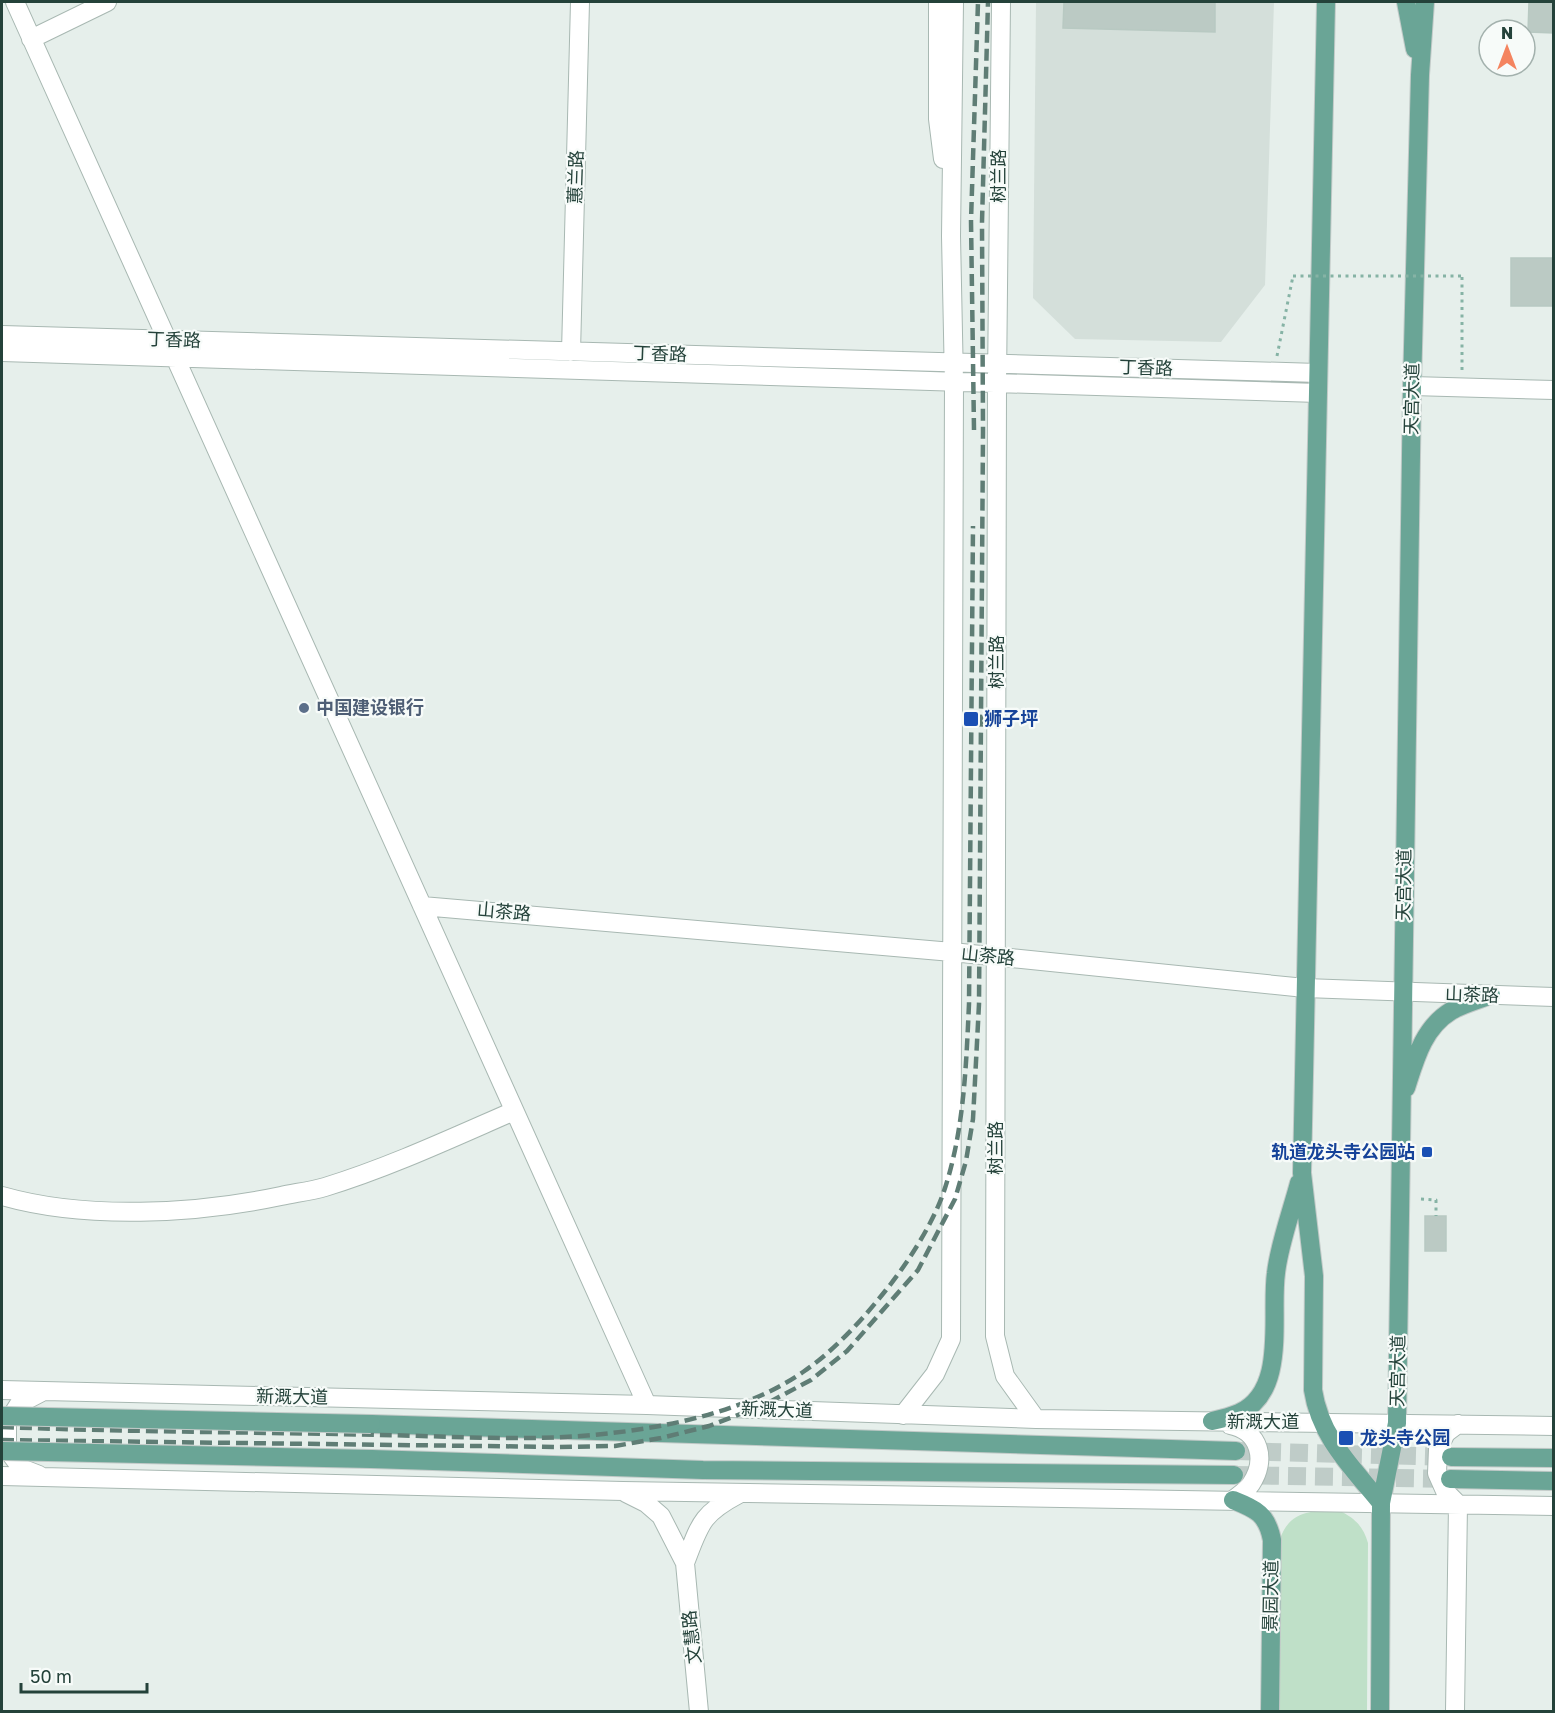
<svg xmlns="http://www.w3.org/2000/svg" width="1555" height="1713" font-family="'Golos Text','Noto Sans SC',sans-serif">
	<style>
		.built { fill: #d4dfda }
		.green { fill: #bfe0c8 }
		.building { fill: #bbcac4; stroke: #b8c9c2; stroke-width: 1.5 }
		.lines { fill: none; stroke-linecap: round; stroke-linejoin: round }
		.major-tunnel { stroke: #bfccc8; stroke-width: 18; stroke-dasharray: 18 9; stroke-linecap: butt }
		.minor-casing { stroke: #a8b8b2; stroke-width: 20 }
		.major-casing { stroke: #c2cac8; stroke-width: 20 }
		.path { stroke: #86b3a5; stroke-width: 3; stroke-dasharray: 3 4.5; stroke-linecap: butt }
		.minor { stroke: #fff; stroke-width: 18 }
		.major { stroke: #6aa596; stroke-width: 18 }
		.rail { stroke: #5f7d75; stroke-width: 4.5; stroke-dasharray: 12 6; stroke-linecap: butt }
		.major-bridge-casing { stroke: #c2cac8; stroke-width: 20; stroke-linecap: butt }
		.path-bridge { stroke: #86b3a5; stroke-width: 3; stroke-dasharray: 3 4.5; stroke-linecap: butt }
		.major-bridge { stroke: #6aa596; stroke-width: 18 }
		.service-dot { fill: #5c6f8a; stroke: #f7fbf9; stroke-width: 2 }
		.transit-dot { fill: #1a4fb4; stroke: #f7fbf9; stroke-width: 2 }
		.labels { text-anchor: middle; stroke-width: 4.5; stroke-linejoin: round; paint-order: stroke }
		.street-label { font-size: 18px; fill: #24423a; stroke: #f7fbf9 }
		.service-label { font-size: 18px; font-weight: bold; fill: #4e5e75; stroke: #f7fbf9; text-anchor: start }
		.transit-label { font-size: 18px; font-weight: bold; fill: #164399; stroke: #f7fbf9; text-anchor: start }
	</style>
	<rect width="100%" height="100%" fill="#e6efeb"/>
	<path class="built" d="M1036,2H1274L1265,285L1221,342L1075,339L1033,298Z"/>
	<path class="green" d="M1338,1510C1355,1518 1363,1526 1368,1543L1367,1711L1278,1712L1280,1539C1290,1510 1312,1511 1338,1510Z"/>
	<path class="building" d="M1064,2H1215V32L1063,28Z
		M1529,2H1554V33L1528,32Z
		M1511,258H1554V306H1511Z
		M1425,1216H1446V1251H1425Z"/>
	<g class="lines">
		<path class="major-tunnel" d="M1236,1451L1451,1457
			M1234,1475L1450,1479"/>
		<defs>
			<path id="minor" d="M15,2L647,1405
				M938,2V119L943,159
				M1001,2L997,383L995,1336L1005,1376L1036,1419
				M31,39L107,2
				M2,335L1318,373
				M2,352L1318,393
				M571,352L580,2
				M1412,386L1554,390
				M422,906L952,952L1305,988L1554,997
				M2,1196C86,1220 195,1214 281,1196C295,1193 311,1191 325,1187C390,1167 452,1138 514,1111
				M2,1390L647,1405L1036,1419L1554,1426
				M903,1415L935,1374L951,1339L954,382L951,236L954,2
				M1230,1425C1260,1431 1267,1460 1251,1484C1247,1490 1239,1495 1233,1500
				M39,1475L21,1468L7,1449V1423L19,1404L42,1392
				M2,1476L623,1491L1554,1506
				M626,1493L646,1503L661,1516L685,1563L699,1712
				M685,1563C700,1524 701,1514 739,1494
				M1455,1712L1458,1504L1445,1491L1437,1473L1438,1449L1446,1433L1458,1424"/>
			<path id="major" d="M1326,2L1302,1173L1314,1276L1313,1390C1320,1437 1352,1467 1381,1503
				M1406,2L1415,49
				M1406,1088C1415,1060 1423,1028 1451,1011C1463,1004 1478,1000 1491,995
				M1212,1421C1221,1419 1230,1417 1239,1413C1288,1391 1270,1315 1276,1273C1279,1245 1292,1210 1299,1183
				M371,1424L1236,1451
				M1451,1457L1554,1458
				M371,1459L703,1470L1234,1475
				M1450,1479L1554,1481
				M1233,1500C1256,1509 1267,1514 1272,1540L1270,1712
				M1380,1712L1381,1503L1397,1423L1412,386L1420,75L1425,2"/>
		</defs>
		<use href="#minor" class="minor-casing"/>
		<use href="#major" class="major-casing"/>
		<path class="path" d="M1277,356L1293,276
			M1462,370V276
			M1421,1199L1436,1200V1216"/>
		<use href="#minor" class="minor"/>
		<use href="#major" class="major"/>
		<path class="rail" d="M974,430L971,221L978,2
			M2,1427C127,1432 254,1432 380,1435C452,1436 531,1442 603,1434C671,1427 746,1411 803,1372C834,1351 863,1319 886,1290C907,1264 932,1225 943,1194C964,1133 966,1068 969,1004L973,526
			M2,1440L558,1447L615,1446L661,1438L709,1426L764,1405L811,1380L847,1351L918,1270L955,1199L966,1161L973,1119L979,1004L983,431L982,222L988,2"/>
		<defs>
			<path id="major-bridge" d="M2,1416L371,1424
				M2,1451L371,1459"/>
		</defs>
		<use href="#major-bridge" class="major-bridge-casing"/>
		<path class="path-bridge" d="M1293,276H1462"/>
		<use href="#major-bridge" class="major-bridge"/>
	</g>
	<circle class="service-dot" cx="304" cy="708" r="6"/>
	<g class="transit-dot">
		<rect x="963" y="711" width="16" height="16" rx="3"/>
		<rect x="1421" y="1146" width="12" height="12" rx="3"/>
		<rect x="1338" y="1430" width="16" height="16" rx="3"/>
	</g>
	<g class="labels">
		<g class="street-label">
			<text transform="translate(999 176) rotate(-90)" y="6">树兰路</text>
			<text transform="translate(576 177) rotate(-88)" y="6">蕙兰路</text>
			<text transform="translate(174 340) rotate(2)" y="6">丁香路</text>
			<text transform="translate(660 354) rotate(2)" y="6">丁香路</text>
			<text transform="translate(1146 368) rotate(2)" y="6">丁香路</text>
			<text transform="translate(1412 399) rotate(-89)" y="6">天宫大道</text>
			<text transform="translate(997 662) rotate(-90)" y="6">树兰路</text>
			<text transform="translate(1404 885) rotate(-89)" y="6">天宫大道</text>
			<text transform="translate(504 912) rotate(5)" y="6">山茶路</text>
			<text transform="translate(988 956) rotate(6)" y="6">山茶路</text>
			<text transform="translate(1472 995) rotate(2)" y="6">山茶路</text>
			<text transform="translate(996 1148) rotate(-90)" y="6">树兰路</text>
			<text transform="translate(1398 1371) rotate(-89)" y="6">天宫大道</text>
			<text transform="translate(292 1397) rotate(1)" y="6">新溉大道</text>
			<text transform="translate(777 1410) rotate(2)" y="6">新溉大道</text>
			<text x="1263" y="1428">新溉大道</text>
			<text transform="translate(1271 1596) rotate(-89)" y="6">景园大道</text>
			<text transform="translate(692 1637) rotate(-96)" y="6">文慧路</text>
		</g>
		<g class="service-label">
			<text x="316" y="714">中国建设银行</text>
		</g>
		<g class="transit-label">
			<text x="984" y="725">狮子坪</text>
			<text x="1415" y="1158" text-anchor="end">轨道龙头寺公园站</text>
			<text x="1360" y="1444">龙头寺公园</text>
		</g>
	</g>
	<rect width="1555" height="1713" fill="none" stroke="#24423a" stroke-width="6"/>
	<g transform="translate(1507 48)"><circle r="28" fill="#f7fbf9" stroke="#a3b1ad" stroke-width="1.5"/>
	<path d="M0-4.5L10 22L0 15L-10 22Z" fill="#f4845f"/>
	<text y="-9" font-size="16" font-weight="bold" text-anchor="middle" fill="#24423a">N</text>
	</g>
	<path d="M21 1683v9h126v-9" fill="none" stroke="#24423a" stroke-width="3"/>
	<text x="30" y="1683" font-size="18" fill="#24423a" stroke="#f7fbf9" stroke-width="4.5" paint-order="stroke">50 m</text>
</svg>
